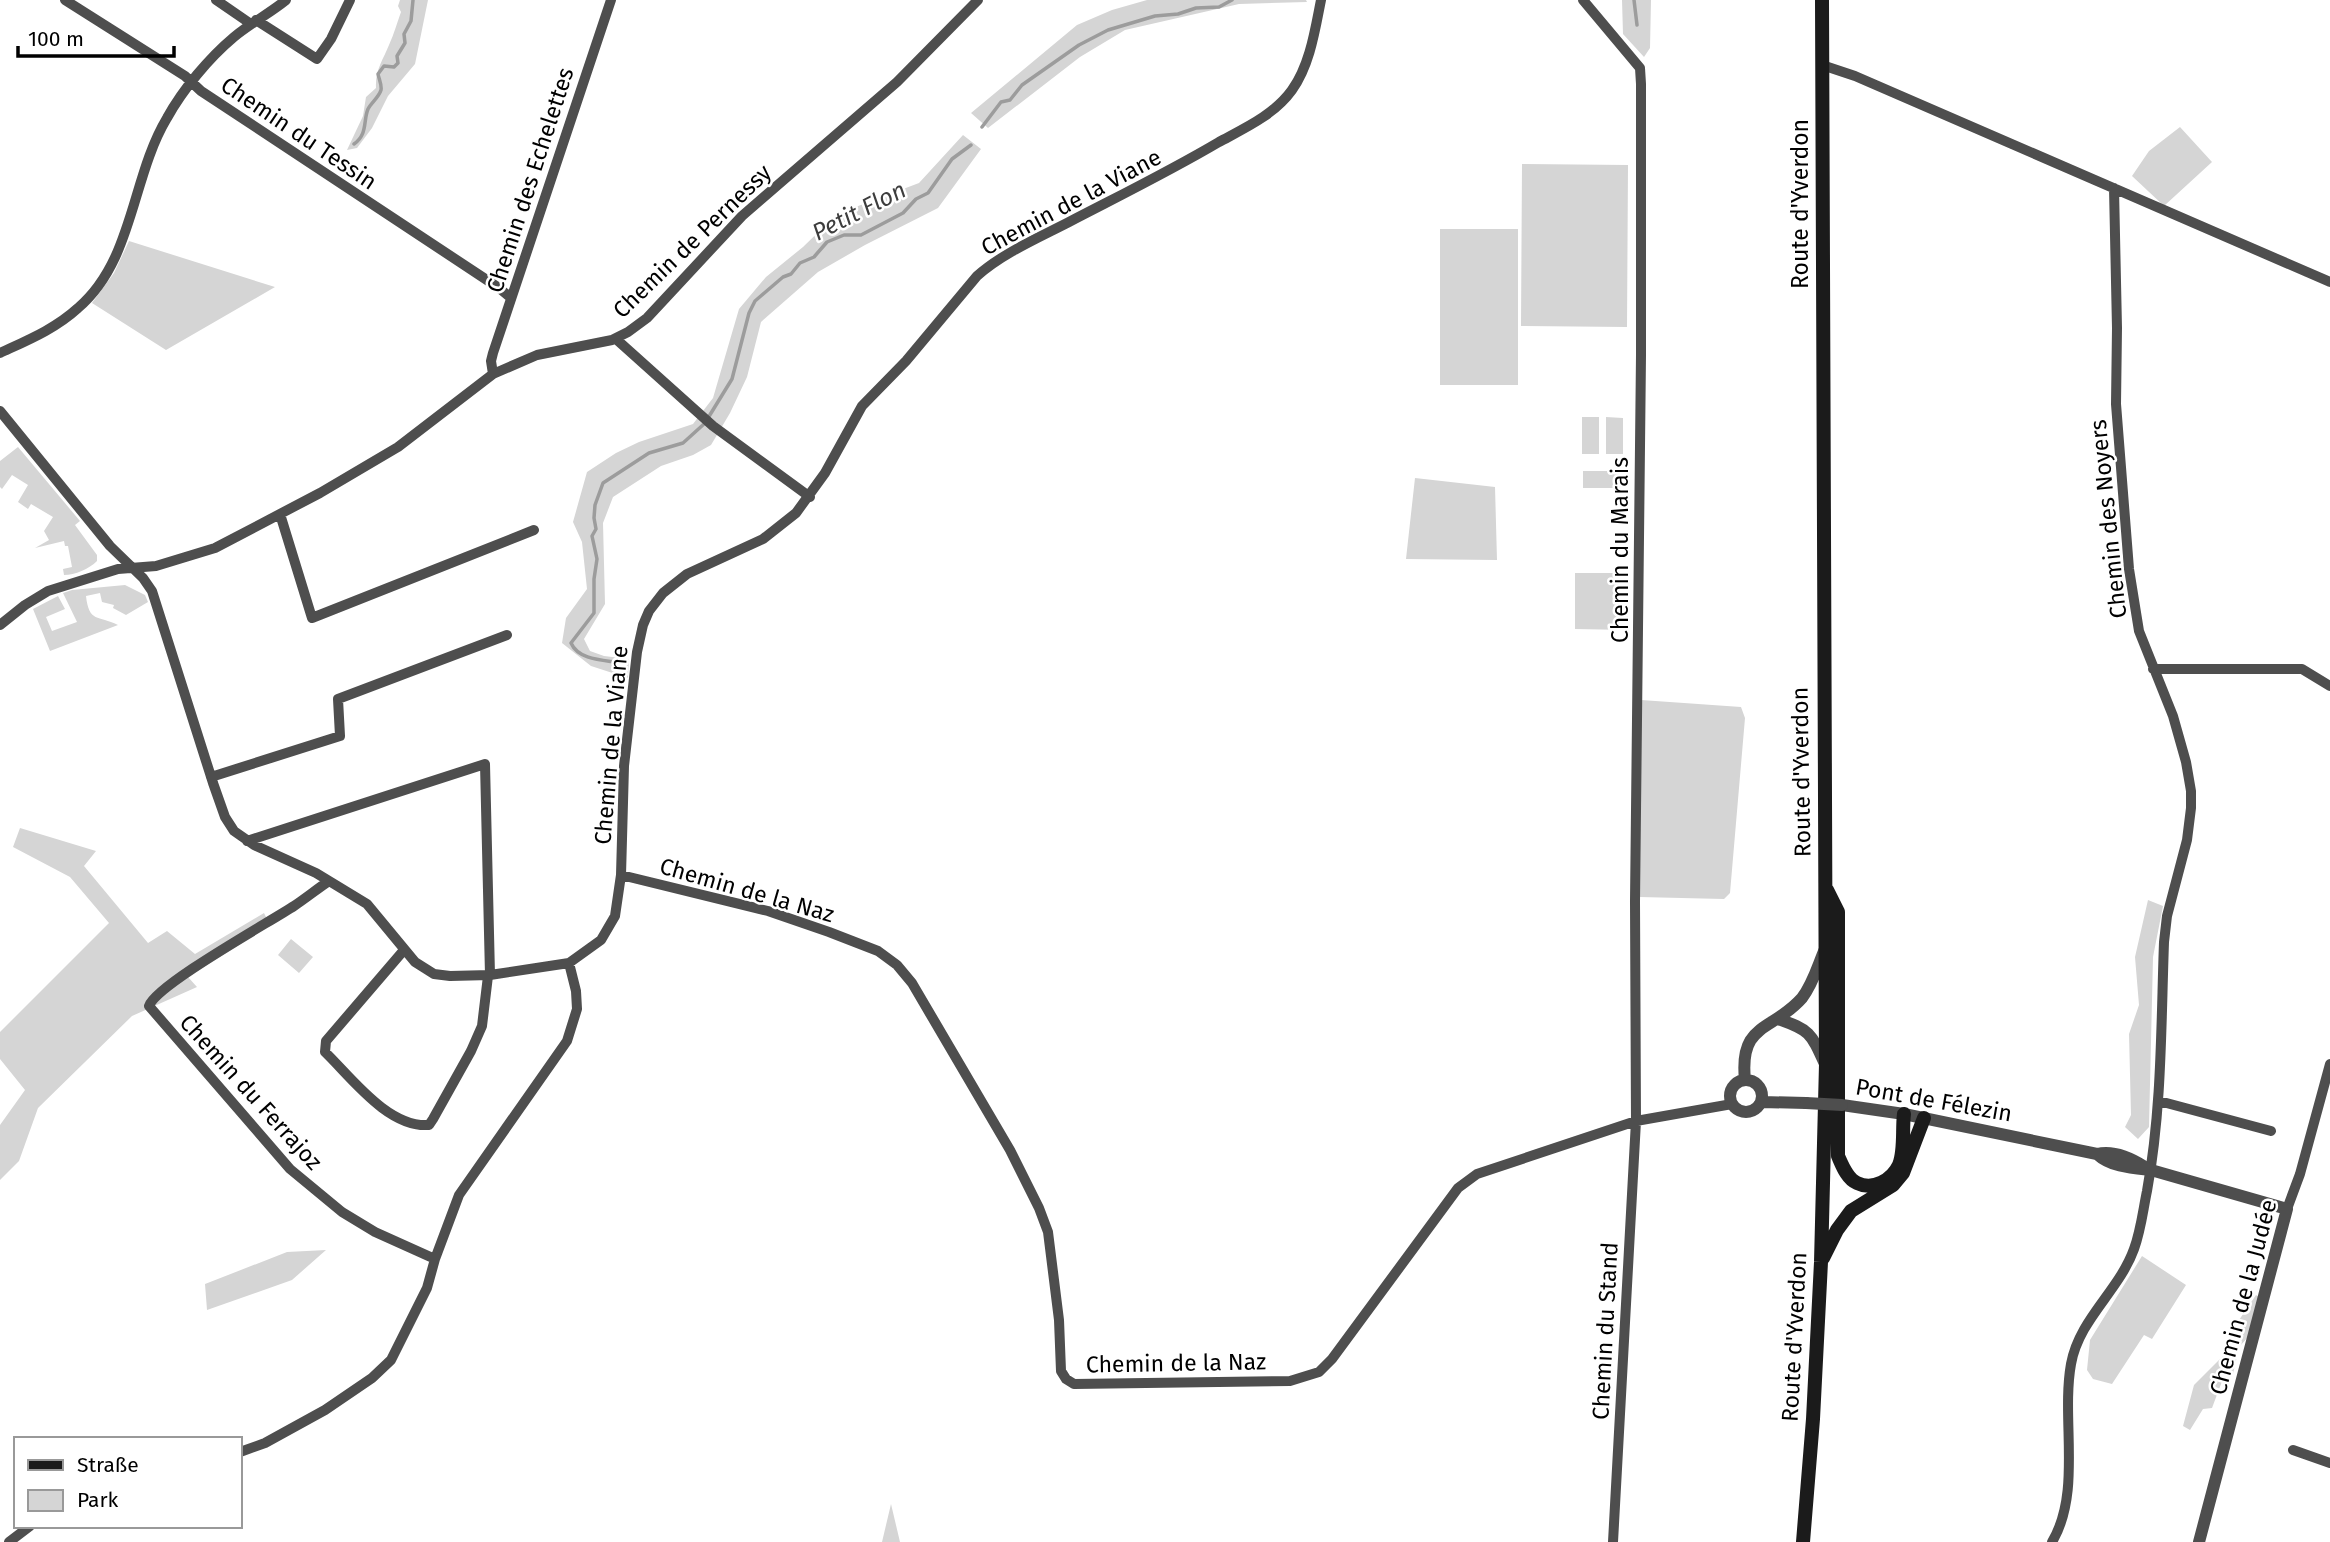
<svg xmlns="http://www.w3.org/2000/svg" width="2330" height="1542" font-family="'Fira Sans',sans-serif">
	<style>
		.green { fill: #d5d5d5 }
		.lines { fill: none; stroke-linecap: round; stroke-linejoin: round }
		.stream { stroke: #9c9c9c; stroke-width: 3.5 }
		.minor { stroke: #4e4e4e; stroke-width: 10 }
		.tertiary { stroke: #4e4e4e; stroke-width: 12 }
		.secondary { stroke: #1b1b1b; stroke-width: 14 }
		.tertiary-bridge { stroke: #4e4e4e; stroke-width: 12 }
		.labels { text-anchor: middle; stroke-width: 5; stroke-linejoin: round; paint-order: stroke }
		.street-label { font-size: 23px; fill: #000; stroke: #fff }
		.water-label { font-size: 24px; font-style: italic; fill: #3d3d3d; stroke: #fff }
	</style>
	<rect width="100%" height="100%" fill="#fff"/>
	<path class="green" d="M400,0H428L415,64L388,96L372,128L357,148L347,150L363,116L366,97L376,88C375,70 383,60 389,45C394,34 397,23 401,12L398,6Z
		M1147,0H1306L1307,2L1239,4L1125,30L1080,57L988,128L971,113L1077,25L1112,10Z
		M1622,0H1651L1650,48L1644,57L1623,34Z
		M2180,127L2212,162L2164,206L2132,176L2149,151Z
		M963,135L981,149L938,208L865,245L818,272L761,322L747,377L730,413L711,445L693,455L661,466L613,497L603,523L605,604L584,639L590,651L604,656L629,659L628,678L591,666L562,643L566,618L587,589L582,542L573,522L587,472L616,453L639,442L693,424L713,398L739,309L766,277L803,247L837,214L919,183Z
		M1522,164L1628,165L1627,327L1521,326Z
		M1440,229H1518V385H1440Z
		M129,241L275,287L166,350L92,303L114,273Z
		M1582,417H1599V454H1582Z
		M1606,417L1623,418V454H1606Z
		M18,447L80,521L75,525L97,555V561C89,569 75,575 64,575L63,569L72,567L68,546H65L64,541L35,548L49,540L44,531L53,517L31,504L28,509L18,502L28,485L12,475L2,489L0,487V461Z
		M1583,471H1621L1620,488H1583Z
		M1415,478L1495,487L1497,560L1406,559Z
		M1575,573H1628V630L1575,629Z
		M125,585L145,595L148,602L126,615L113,608L114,605L102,602L100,593L86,596C89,623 98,615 118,625L50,651L33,609L58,596L65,609L46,617L52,631L77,622L63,593L72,590Z
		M1641,700L1741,707L1745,718L1730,893L1724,899L1639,897Z
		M20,828L96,851L84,866L148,943L167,931L195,954L264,913L270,925L188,977L197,987L132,1016L38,1108L19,1161L0,1180V1125L25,1090L0,1059V1032L109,923L70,877L13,847Z
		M2148,900L2163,906L2153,957L2149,1127L2138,1139L2125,1127L2131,1115L2129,1034L2139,1005L2135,957Z
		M291,939L313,957L299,973L278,955Z
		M326,1250L292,1280L207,1310L205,1284L287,1252Z
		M2142,1256L2186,1285L2152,1339L2144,1335L2112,1384L2093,1379L2087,1370L2090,1340Z
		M2256,1295L2261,1298L2250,1335L2239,1347L2233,1374L2224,1376L2212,1408L2203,1409L2190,1430L2183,1426L2194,1385L2226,1353L2237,1323Z
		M891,1504L900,1542H882Z"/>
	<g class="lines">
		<path class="stream" d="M1634,0L1637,25
			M982,127L1001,102L1010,100L1022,85L1079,45L1108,30L1155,16L1178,14L1196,8L1219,7L1232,0
			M354,144C368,134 363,121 368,109C371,103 379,97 381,90C382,85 379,79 378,74L384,66L394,67L398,63L397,56L405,43L404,34L411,21L413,0
			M708,418L732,379L749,313L755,301L783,277L791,274L800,263L814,257L827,242L844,235H861L903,213L916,199L928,193L952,159L971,145
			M615,662C600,660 578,659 571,643L594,613V579L597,559L592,536L596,529L594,518L595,505L603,483L649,453L683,443L704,424"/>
		<path class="minor" d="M65,0L185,76L201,91L499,288L511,298
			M216,0L251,24
			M1583,0L1640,68L1641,84V355L1635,902L1636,1121L1613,1542
			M256,20L317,59L331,39L350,0
			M1822,65L1855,76L2330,282
			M616,339L713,426L810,497
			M0,353C28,340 55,329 78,308C134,260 131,178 167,118C183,89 209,58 234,37C251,23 270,13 286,0
			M493,374L491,361L493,353L611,0
			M0,411L110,546L143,578L152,591L213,783L225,817L234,831L254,845L316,873L367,904L415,962L434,974L450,976L490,975L569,963L601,940L615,916L621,875L624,766L637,652L643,625L649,611L663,593L687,574L763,539L796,513L825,473L862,406L906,361L977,276C1003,253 1038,238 1069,222C1119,196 1170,171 1219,142C1245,128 1274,115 1292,90C1310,65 1315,30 1321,0
			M280,514L312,618L534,530
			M0,625L25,605L48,591L118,569L156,566L215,548L320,493L398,447L493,374L537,355L612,340L628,332L647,318L742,216L897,82L978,0
			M2153,669H2302L2330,686
			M211,777L340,736L338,699L507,635
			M247,841L485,764L490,975
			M621,875L768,911L829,932L878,951L897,965L912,983L1010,1150L1039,1208L1048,1232L1059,1320L1061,1371L1066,1379L1074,1384L1290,1381L1319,1372L1332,1359L1458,1188L1477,1174L1636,1121L1732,1104
			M329,881C317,889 306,898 294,906C268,923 156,985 149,1006L290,1169L342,1212L375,1232L435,1259
			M404,950L326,1041L325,1052C351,1077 388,1128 429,1125L433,1119L471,1051L482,1026L488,976
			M2159,1101L2271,1131
			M2287,1209L2300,1174L2330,1064
			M2293,1450L2330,1463
			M240,1452L265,1443L325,1410L372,1378L391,1360L427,1288L435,1259L459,1195L567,1041L577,1009L576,991L569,963
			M9,1542L30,1526
			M2052,1542C2082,1492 2061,1420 2071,1364C2079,1319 2119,1291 2134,1249C2141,1230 2143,1210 2147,1191C2162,1109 2161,1025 2164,942L2167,916L2187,840L2191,808V791L2186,762L2173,716L2139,631L2129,569L2116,404L2117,328L2114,188"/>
		<path class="tertiary" d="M1778,1019C1810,1030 1811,1033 1825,1064
			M1730 1096a16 16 0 1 1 32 0a16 16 0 1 1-32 0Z
			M1745,1080C1739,1022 1772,1032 1802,998C1813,984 1818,965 1825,949
			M1762,1102L1806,1103
			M1842,1105L1904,1114L2097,1154C2114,1150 2131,1158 2145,1167
			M2097,1154C2111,1167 2132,1168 2151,1170L2287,1209L2199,1542"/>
		<path class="secondary" d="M1827,890L1838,912V1156C1842,1165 1847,1179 1857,1183C1873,1191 1892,1180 1899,1165C1905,1151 1902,1129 1904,1114
			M1823,1258L1837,1230L1851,1211L1893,1185L1903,1173L1924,1118
			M1803,1542L1813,1419L1821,1262L1826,1064L1822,0"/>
		<path class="tertiary-bridge" d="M1806,1103L1842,1105"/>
	</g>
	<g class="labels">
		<g class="street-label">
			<text transform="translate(299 133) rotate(34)" y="8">Chemin du Tessin</text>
			<text transform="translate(530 180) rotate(-72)" y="8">Chemin des Echelettes</text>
			<text transform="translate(1071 202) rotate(-28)" y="8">Chemin de la Viane</text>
			<text transform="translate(1800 204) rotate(-90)" y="8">Route d'Yverdon</text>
			<text transform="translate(692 241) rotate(-44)" y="8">Chemin de Pernessy</text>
			<text transform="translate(2108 519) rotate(-96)" y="8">Chemin des Noyers</text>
			<text transform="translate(1620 550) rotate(-90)" y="8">Chemin du Marais</text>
			<text transform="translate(611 745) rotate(-85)" y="8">Chemin de la Viane</text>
			<text transform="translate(1801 772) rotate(-91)" y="8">Route d'Yverdon</text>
			<text transform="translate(747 890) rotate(16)" y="8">Chemin de la Naz</text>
			<text transform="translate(251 1092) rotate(48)" y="8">Chemin du Ferrajoz</text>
			<text transform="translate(1934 1100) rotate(10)" y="8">Pont de Félezin</text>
			<text transform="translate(2243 1297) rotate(-75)" y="8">Chemin de la Judée</text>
			<text transform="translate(1605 1331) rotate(-87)" y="8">Chemin du Stand</text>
			<text transform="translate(1794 1337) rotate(-87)" y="8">Route d'Yverdon</text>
			<text transform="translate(1176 1363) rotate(-1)" y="8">Chemin de la Naz</text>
		</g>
		<g class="water-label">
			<text transform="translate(859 211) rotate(-27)" y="8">Petit Flon</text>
		</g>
	</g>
	<rect x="14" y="1437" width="228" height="91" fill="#ffffff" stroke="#999999" stroke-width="2"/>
	<rect x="28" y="1460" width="35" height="10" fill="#1b1b1b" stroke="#999999" stroke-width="2"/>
	<text x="77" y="1472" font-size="21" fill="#000000">Straße</text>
	<rect x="28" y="1490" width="35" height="21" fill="#d5d5d5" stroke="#999999" stroke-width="2"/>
	<text x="77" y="1507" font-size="21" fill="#000000">Park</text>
	<path d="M18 46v10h156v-10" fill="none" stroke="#000000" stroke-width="3.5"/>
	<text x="28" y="46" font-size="21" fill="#000000" stroke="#ffffff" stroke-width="5" paint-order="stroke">100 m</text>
</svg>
